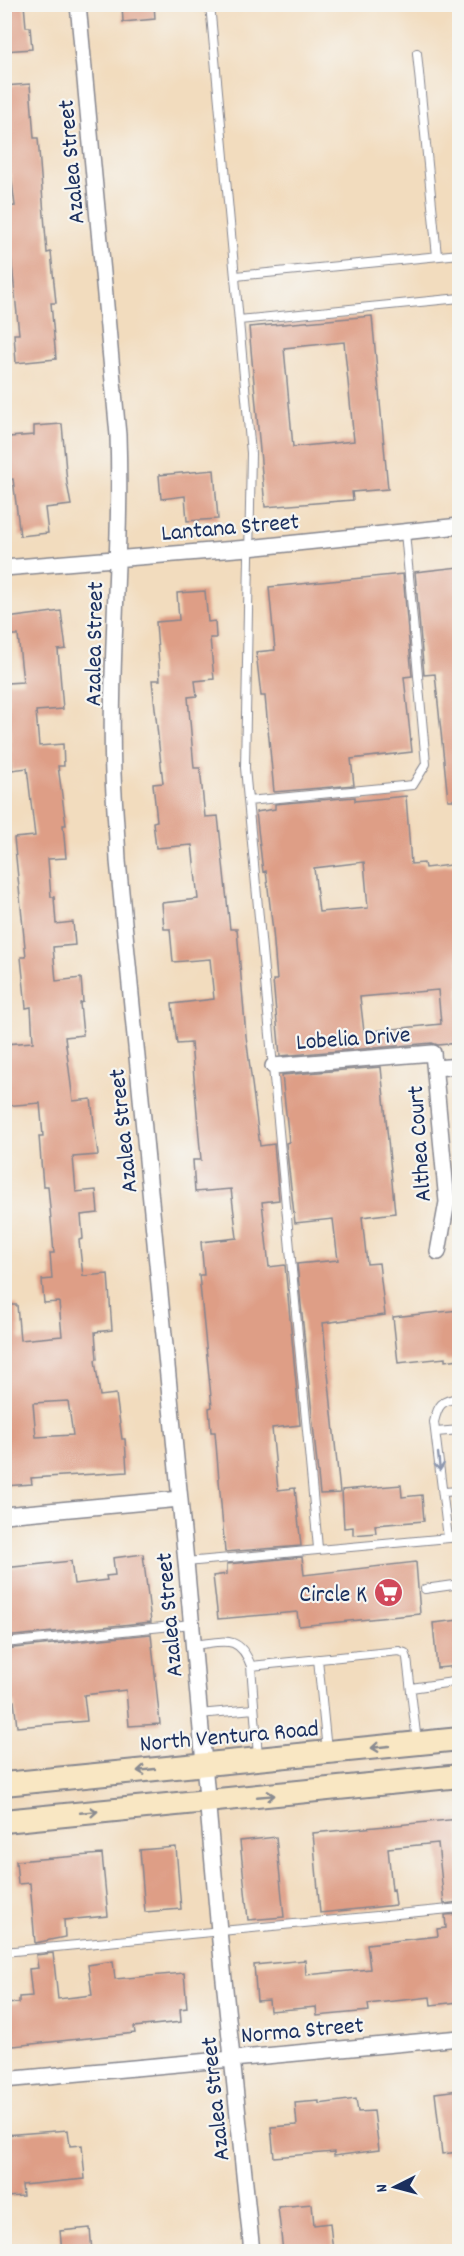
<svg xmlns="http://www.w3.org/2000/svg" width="464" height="2256" font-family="Dekko,sans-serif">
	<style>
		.building { fill: #de9e86; fill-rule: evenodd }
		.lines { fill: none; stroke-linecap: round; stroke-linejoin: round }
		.service-casing { stroke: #86868e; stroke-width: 10 }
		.minor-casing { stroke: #86868e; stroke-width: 18 }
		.secondary-casing { stroke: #86868e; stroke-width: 26 }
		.service { stroke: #fff; stroke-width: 8 }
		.minor { stroke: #fff; stroke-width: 15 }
		.secondary { stroke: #f9e7c3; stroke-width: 22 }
		.oneway { stroke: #8d97ae }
		.oneway2 { stroke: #8a8b90 }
		.labels { text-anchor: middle; stroke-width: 4.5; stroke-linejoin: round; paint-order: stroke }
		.street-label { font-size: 24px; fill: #1b2f5e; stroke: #f6f6f2 }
		.poi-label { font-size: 24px; fill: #1b2f5e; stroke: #f6f6f2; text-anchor: end }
	</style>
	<rect width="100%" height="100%" fill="#f6f6f2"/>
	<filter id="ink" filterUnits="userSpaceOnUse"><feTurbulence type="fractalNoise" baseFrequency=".0167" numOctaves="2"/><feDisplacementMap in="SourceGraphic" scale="12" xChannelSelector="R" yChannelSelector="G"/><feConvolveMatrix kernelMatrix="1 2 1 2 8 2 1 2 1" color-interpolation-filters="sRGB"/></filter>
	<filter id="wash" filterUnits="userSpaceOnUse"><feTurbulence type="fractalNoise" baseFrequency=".008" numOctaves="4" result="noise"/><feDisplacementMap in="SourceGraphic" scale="24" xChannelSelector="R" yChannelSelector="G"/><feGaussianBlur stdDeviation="1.35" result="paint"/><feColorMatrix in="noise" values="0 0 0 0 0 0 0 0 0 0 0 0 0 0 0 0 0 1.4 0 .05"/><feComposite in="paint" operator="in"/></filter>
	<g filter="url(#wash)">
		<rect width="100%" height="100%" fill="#f2dcbe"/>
		<g id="blocks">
			<path class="building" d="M4,4H24L26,27H30L32,49L4,51Z
				M122,4H154L155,19L123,22Z
				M30,84L34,138H38L47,253L51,252L56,303H51L56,359L16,363L14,334H19L10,245L4,246V207L15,206L11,174L4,175V86Z
				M372,316L388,489L352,492L353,500L265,507L249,327ZM344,342L354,441L293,447L284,348Z
				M62,424L67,483L71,505L45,508L48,533L20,536L13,479L4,480V447L10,446L9,437L34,435V426Z
				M214,470L218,519L187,521L185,496L161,499L159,475Z
				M459,567V800H448L435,674L424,675L415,572Z
				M403,574L412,676L404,677L412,752L351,759L354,785L274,792L265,696H261L256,652L275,650L269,587Z
				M205,591L208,622L215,621L216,638H210L214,679L195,681L197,696L188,697L194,768H200L205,817L218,816L230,929H237L246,1036L260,1146L274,1144L279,1200L262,1202L269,1267L285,1265L300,1425L272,1428L278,1490L295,1488L301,1546L225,1552L215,1432H211L209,1408L212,1407L199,1275H204L201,1242L237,1238L231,1189L195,1192L193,1160H201L191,1043L177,1044L172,1004L214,999L210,959L173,962L170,929H164L162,903L198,899L192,845L156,848L153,822L157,821L153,784L163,783L152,680H160L156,622L179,620L177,593Z
				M61,611L66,649L58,650L63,709L36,711L39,746L63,744L64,766H58L66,825H63L66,858L48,859L51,897H54L56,924L73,922L75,945L53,947L56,981L81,978L83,1002L80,1003L83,1035L65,1037L73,1101L91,1099L98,1155L73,1157L76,1192L96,1190L98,1213L81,1215L83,1239L79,1240L83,1276L108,1274L112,1330L95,1332L97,1359L95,1360L100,1396L116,1394L122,1439H125L127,1472L31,1478L32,1484L4,1486V1305H17L20,1340L62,1336L59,1302L44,1303L42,1280L52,1279L50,1253H54L48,1186H43L39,1136H43L40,1103L4,1106V1044L33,1042L31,1007L26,1008L21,957H26L14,838L35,836L27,768L12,770L7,683L23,682L18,635H8L7,618ZM68,1401L73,1435L36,1437L33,1403Z
				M406,796L411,864L424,863L425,868L459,864V921H457L459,950V1043L438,1045L432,1043L280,1056L273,980H277L273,931L266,871L263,872L256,812L275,809V804L355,797V801ZM364,862L368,908L319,912L314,868ZM438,990L441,1024L364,1032L360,997Z
				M381,1067L395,1213L362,1217L367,1264L379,1263L385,1315L323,1323L340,1493L320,1494L297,1264L338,1260L333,1219L295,1223L286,1143L289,1142L282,1075Z
				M459,1310V1359L445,1361V1358L398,1363L393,1317Z
				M401,1485L402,1497L422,1495L424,1521L375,1525L376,1533L353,1535V1527L344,1528L342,1490Z
				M143,1554L151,1622L4,1637V1568L71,1561L74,1584L107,1580L106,1576L115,1575L113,1558Z
				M302,1557L304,1575L416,1562L420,1614L299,1626L297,1612L218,1619L213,1576L227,1574V1564Z
				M459,1620V1666L437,1668L433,1623Z
				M151,1634L160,1724L129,1726L126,1690L84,1695L87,1721L17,1727L14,1701L4,1702V1649Z
				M459,1819V1902L444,1904L438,1843L388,1848L392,1890L394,1889L396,1905L320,1913L313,1833Z
				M276,1837L284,1917L248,1920L240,1841Z
				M176,1847L181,1909L145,1912L140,1850Z
				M102,1854L108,1916L64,1920L65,1937L35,1943L30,1883L18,1884L16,1861Z
				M459,1914V2002L431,2005L430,1997L368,2004L369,2011L317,2016L316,2007L270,2011L269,2000L257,2001L254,1965L305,1960L306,1975L370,1969L367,1944L438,1936L437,1929L446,1928L445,1915Z
				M53,1953L58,1999L92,1995L88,1965L113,1961L115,1979L184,1973L187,2008L180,2009L181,2022L134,2027L135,2033L4,2047V2004L19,2003V1997L32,1996L29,1969L38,1968L36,1955Z
				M459,2090V2152L442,2154L435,2093Z
				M356,2099L358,2112L374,2111L379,2150L334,2156V2152L274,2157L271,2127L297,2125L295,2103L319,2101V2104Z
				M68,2130L70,2146L82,2145L85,2179L22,2185L23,2196L4,2197V2135Z
				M312,2204L314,2225L330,2223L333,2252H283L278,2207Z
				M90,2228L92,2252H62L60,2231Z"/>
		</g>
	</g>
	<g filter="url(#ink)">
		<use href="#blocks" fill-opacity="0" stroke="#86868e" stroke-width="1.5"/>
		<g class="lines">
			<defs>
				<path id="service" d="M210,4L251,453L245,768L318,1548
					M417,53L437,256
					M236,276L460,254
					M239,320L460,298
					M248,801L413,785L426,764L405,532
					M436,1432L460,1430
					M443,1492L460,1491
					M448,1538L434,1422C438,1405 441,1400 460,1398
					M186,1562L460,1537
					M425,1589L460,1584
					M4,1643L192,1624
					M194,1645C223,1642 239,1633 251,1666
					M318,1659L327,1751
					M411,1688L460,1681
					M199,1714L254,1709
					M258,1756L251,1666L399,1651L405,1653L407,1658L417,1742
					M4,1952L460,1908"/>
				<path id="minor" d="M78,4L118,435C122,548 109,661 113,774C114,803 117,832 118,861L186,1562L219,1931L252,2252
					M4,568L248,548L460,526
					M273,1066L433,1053L447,1202L438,1252
					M435,1068L460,1066
					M4,1515L180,1499
					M4,2080L460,2038"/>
				<path id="secondary" d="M4,1784L460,1739
					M4,1821L460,1776"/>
			</defs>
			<use href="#service" class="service-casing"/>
			<use href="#minor" class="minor-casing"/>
			<use href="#secondary" class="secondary-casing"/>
			<use href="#service" class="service"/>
			<use href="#minor" class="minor"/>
			<use href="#secondary" class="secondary"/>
		</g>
		<defs><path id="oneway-shaft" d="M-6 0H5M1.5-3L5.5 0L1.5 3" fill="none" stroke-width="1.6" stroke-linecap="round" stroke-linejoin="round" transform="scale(1.5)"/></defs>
		<use class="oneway" href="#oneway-shaft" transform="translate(439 1462) rotate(84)"/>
		<g class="oneway2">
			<use href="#oneway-shaft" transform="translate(380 1747) rotate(174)"/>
			<use href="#oneway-shaft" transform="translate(146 1770) rotate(174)"/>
			<use href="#oneway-shaft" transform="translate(266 1796) rotate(-5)"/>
			<use href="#oneway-shaft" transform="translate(89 1812) rotate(-5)"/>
		</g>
	</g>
	<defs>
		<symbol id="supermarket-disc" viewBox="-11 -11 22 22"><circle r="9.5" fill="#d1495b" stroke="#f6f6f2"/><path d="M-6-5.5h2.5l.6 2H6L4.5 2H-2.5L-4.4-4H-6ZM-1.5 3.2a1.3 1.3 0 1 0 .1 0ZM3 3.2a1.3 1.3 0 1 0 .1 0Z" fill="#fff"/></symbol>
	</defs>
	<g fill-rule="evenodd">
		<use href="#supermarket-disc" x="372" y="1576" width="33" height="33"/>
	</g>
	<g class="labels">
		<g class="street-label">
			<text transform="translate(70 162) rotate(-95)" y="8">Azalea Street</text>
			<text transform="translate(230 526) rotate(-5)" y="8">Lantana Street</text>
			<text transform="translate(93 644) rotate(-89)" y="8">Azalea Street</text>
			<text transform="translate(353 1037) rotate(-4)" y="8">Lobelia Drive</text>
			<text transform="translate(122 1131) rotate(-96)" y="8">Azalea Street</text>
			<text transform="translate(418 1144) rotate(-94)" y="8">Althea Court</text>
			<text transform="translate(168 1615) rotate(-95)" y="8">Azalea Street</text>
			<text transform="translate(229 1735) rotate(-5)" y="8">North Ventura Road</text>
			<text transform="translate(302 2029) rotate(-5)" y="8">Norma Street</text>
			<text transform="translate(214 2099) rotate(-96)" y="8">Azalea Street</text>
		</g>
		<g class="poi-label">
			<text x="367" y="1601">Circle K</text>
		</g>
	</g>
	<rect width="464" height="2256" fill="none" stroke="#f6f6f2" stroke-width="24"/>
	<g transform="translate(395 2187) rotate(264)" stroke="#f6f6f2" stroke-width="4.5" paint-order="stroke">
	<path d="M0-4.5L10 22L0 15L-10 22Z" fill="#1b2f5e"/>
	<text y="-9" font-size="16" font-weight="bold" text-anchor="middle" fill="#1b2f5e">N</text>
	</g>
</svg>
